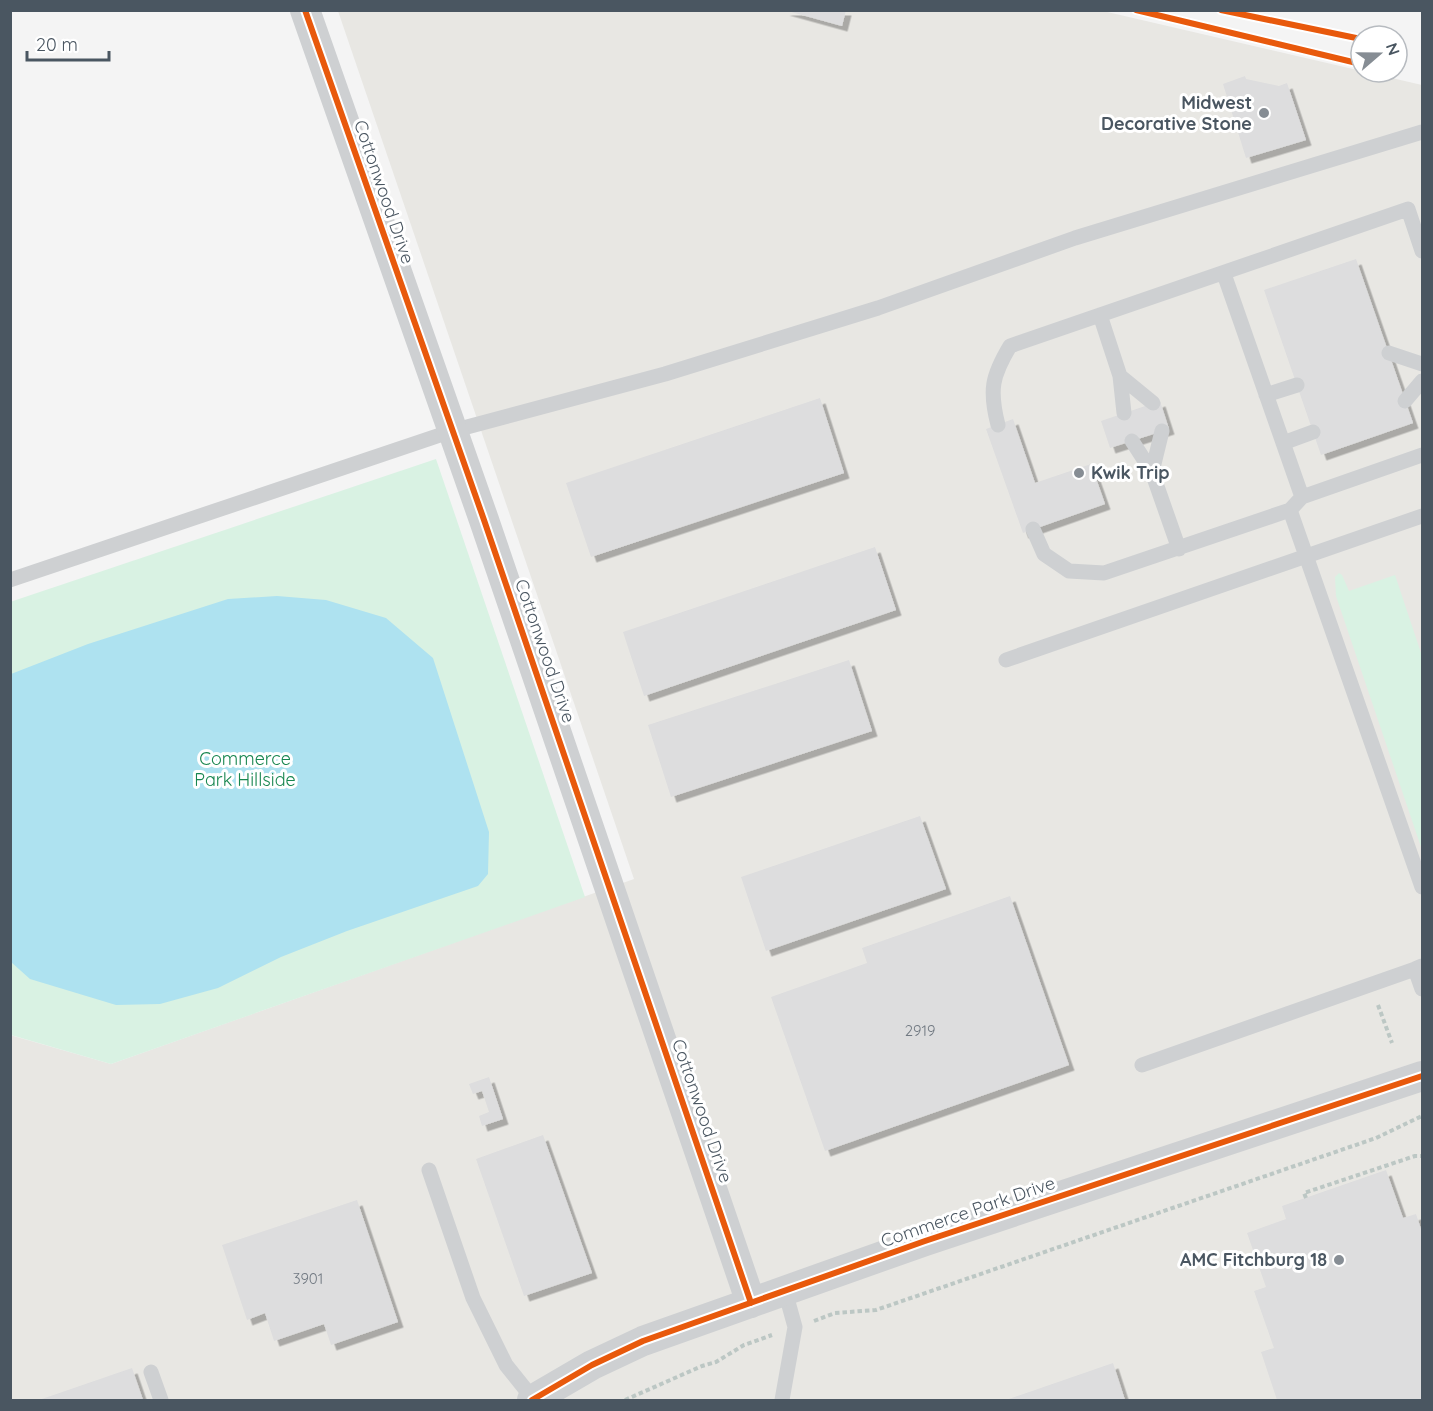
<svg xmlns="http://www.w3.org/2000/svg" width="1433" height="1411" font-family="Quicksand,sans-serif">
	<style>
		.commercial { fill: #e8e7e3 }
		.green { fill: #d9f2e3 }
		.water { fill: #aee2f0 }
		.building { fill: #ddddde; filter: url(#shadow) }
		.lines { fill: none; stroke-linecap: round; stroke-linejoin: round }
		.path { stroke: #bcc7c4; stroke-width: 4; stroke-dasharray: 4.5 3; stroke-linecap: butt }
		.service { stroke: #ced0d2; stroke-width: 15 }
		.minor { stroke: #ced0d2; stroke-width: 30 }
		.cycleway-casing { stroke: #fff; stroke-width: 10 }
		.cycleway { stroke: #e8590c; stroke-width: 6 }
		.poi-dot { fill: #868d94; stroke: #fff; stroke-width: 2 }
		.labels { text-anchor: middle; stroke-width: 6; stroke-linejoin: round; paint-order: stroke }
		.number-label { font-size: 15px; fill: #707881 }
		.poi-label { font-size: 18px; font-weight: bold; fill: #4a5661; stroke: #fff; text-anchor: end }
		.street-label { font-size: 18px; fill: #4a5661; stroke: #fff }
		.park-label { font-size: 18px; fill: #17864f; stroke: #fff }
	</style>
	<defs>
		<filter id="shadow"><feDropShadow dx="5.5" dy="5.5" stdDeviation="0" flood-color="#0004"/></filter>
	</defs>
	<rect width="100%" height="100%" fill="#f4f4f4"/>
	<path class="commercial" d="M338,11H1103L1422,85V1400H11L10,1035L111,1064L634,879Z"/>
	<path class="green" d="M436,459L585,897L111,1064L11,1035L10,602Z
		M1339,573L1342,575L1349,591L1395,575L1422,656V850L1336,596L1335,577Z"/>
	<path class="water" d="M277,596L326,600L386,618L433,658L489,832L488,874L478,886L347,931L281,957L218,988L160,1004L116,1005L30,979L11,962V674L88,644L228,599Z"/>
	<path class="building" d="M784,10H846L842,26Z
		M1245,76L1246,79L1279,86L1287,83L1306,140L1246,158L1223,84Z
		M1356,259L1413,423L1321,455L1264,290Z
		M820,398L844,473L591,557L566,483Z
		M1160,401L1169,429L1110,448L1101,421Z
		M1013,419L1035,483L1091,464L1105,504L1023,533L986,429Z
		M875,547L896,610L644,696L623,632Z
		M849,660L872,731L671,797L648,725Z
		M920,816L946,889L766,951L741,877Z
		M1010,896L1069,1065L825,1151L771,997L867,963L862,948Z
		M489,1077L503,1119L482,1126L479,1116L489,1112L482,1091L473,1094L469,1084Z
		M543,1135L592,1273L524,1296L476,1159Z
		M1386,1170L1403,1218L1416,1214L1422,1232V1400H1277L1261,1352L1274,1348L1254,1291L1266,1287L1247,1233L1286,1219L1282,1206Z
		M357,1200L398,1322L331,1345L324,1324L274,1341L265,1313L247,1320L222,1245Z
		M1113,1363L1125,1400H1006Z
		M132,1368L143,1400H39Z"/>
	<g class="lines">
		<path class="path" d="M1378,1005L1392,1043
			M1306,1198L1304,1193L1415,1156H1422
			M814,1321L835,1313L876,1310L1376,1138L1422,1116
			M625,1400L702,1366L716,1362L744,1345L772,1335"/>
		<path class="service" d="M1224,274L1302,497
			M1100,315L1120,376L1153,403
			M1389,353L1422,364
			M1120,376L1124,413
			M1266,395L1297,385
			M1405,401L1422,381
			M998,425C989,390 992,376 1010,346L1408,209L1422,251
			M1162,431L1152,472L1179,549
			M1132,441L1152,472
			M1283,443L1313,432
			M1422,455L1302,497L1290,510L1422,887
			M1033,529L1044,554L1069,571L1104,573L1290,510
			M10,580L452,431L665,374L878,308L1075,238L1422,132
			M1006,660L1422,516
			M1422,966L1415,969L1422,989
			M1142,1065L1415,969
			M429,1170L473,1298L506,1365L534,1400
			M151,1372L161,1400
			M782,1400L795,1327L785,1291"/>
		<path class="minor" d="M305,10L484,520L751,1303
			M532,1400L592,1365L643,1341L925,1241L1422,1076"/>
		<defs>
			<path id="cycleway" d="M305,10L484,520L751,1303
				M1136,10L1361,64
				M1221,10L1361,39
				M532,1400L592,1365L643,1341L925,1241L1422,1076"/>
		</defs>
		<use href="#cycleway" class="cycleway-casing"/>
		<use href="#cycleway" class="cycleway"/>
	</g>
	<g class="poi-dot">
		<circle cx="1264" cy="113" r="6"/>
		<circle cx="1079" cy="473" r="6"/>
		<circle cx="1339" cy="1260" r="6"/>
	</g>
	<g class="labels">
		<g class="number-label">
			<text x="920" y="1036">2919</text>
			<text x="308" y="1284">3901</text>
		</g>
		<g class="poi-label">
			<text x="1252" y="109">Midwest<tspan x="1252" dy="21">Decorative Stone</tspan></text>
			<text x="1091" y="479" text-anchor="start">Kwik Trip</text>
			<text x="1327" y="1266">AMC Fitchburg 18</text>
		</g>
		<g class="street-label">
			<text transform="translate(384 192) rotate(71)" y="6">Cottonwood Drive</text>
			<text transform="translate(545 651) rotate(71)" y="6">Cottonwood Drive</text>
			<text transform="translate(702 1111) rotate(71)" y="6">Cottonwood Drive</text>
			<text transform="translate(968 1212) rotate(-19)" y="6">Commerce Park Drive</text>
		</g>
		<g class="park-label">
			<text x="245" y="765">Commerce<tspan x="245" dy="21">Park Hillside</tspan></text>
		</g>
	</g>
	<rect width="1433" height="1411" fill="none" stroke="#4a5661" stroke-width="24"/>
	<g transform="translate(1379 54) rotate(70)"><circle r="28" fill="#ffffff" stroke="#b7bbc0" stroke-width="1.5"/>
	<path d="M0-4.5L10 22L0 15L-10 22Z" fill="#868d94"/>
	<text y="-9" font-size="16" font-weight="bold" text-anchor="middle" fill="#4a5661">N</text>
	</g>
	<path d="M27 51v9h82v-9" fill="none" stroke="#4a5661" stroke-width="3"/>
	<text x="36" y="51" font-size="18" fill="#4a5661" stroke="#ffffff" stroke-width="4.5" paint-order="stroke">20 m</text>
</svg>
